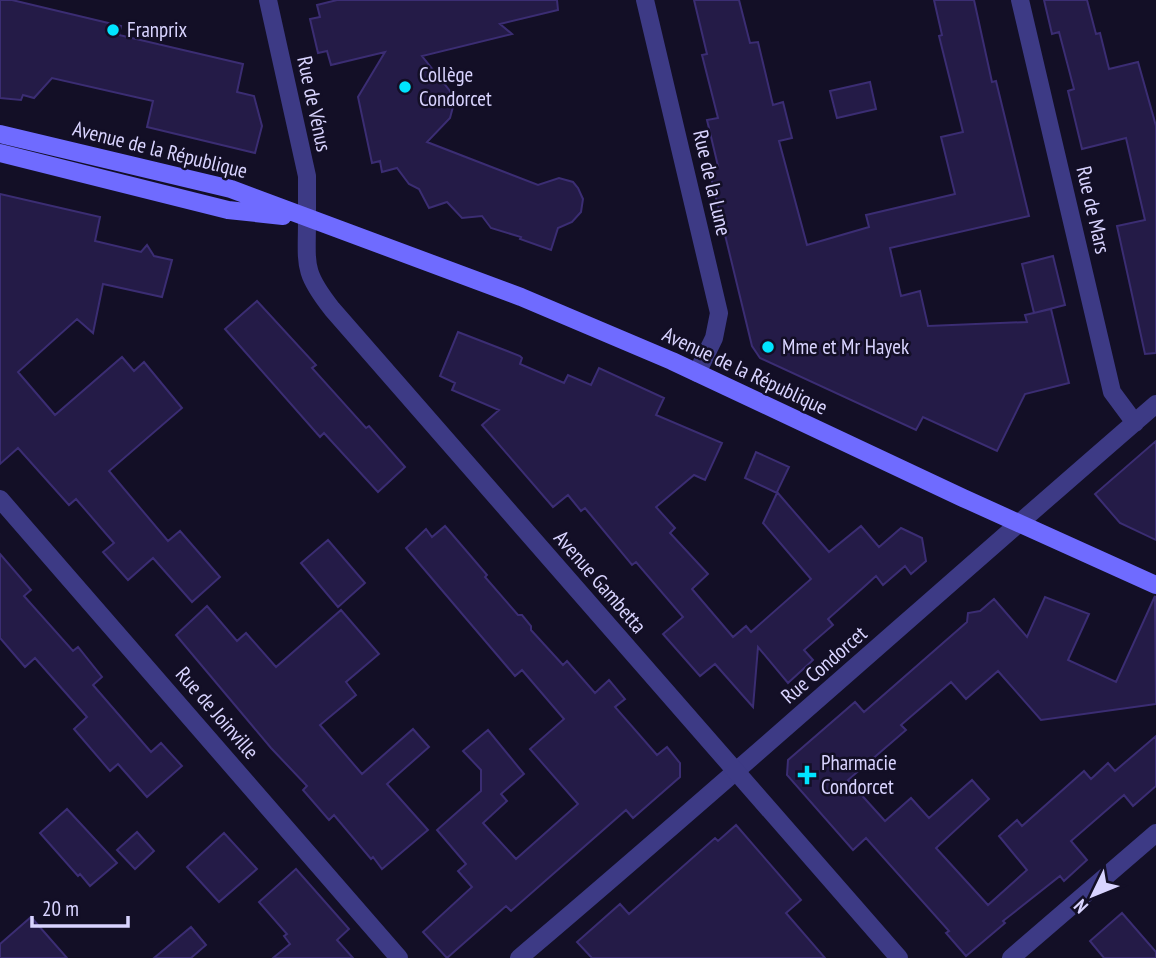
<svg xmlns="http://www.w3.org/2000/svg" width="1156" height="958" font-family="'PT Sans Narrow',sans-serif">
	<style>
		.building { fill: #241b47; stroke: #3b2d73; stroke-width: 2 }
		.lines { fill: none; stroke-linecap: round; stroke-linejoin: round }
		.minor { stroke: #3d3a85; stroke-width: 18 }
		.tertiary { stroke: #3d3a85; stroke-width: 18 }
		.secondary { stroke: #6f6bff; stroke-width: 18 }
		.poi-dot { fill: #00e5ff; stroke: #130f26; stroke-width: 2.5 }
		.labels { text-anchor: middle; stroke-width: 5; stroke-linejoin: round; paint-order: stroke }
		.poi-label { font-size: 21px; fill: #d9d4ff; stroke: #130f26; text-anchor: start }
		.street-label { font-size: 21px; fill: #d9d4ff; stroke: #130f26 }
	</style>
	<rect width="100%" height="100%" fill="#130f26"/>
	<path class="building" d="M0,0H12L121,26L119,35L243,64L237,92L254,96L262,126L255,153L147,127L153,101L52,78L34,98L23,95L21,100L0,98Z
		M337,0H557L558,10L500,24L512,34L422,56L450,91L454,103L450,118L427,142L538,185L559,178L573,182L578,188L583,199L581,212L572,222L558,228L551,250L520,239L521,237L491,228L482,216L462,218L447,202L429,208L419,189L409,184L397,168L382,172L380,161L372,163L358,97L385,52L331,65L327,51L318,53L310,19L320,17L317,5Z
		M694,0H739L750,43L758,42L773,105L783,102L792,138L779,141L807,245L869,227L866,215L955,194L941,137L963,132L939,36L942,35L934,0H974L992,82L996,81L1029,216L890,248L901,296L920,291L928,326L1027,322L1025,315L1051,309L1069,383L1025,394L997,451L923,417L916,430L760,358L752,346L709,169L718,166L707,120L718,118L702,55L707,54Z
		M1044,0H1087L1096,34L1100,33L1109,69L1138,62L1156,126V353L1145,354L1117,226L1145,220L1126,138L1082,149L1068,91L1074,89L1059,32L1052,34Z
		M870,82L876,109L837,118L830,91Z
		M0,194L100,217L95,241L141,252L147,245L154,256L172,260L162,297L103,284L93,333L77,319L18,372L55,415L122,357L134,371L144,362L182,408L109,471L168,541L180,531L220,577L192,602L153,558L128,580L103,552L114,543L76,499L69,505L18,448L0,464Z
		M1053,256L1065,305L1034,313L1022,264Z
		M257,301L316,365L312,368L366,428L369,426L405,467L378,492L324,433L320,437L225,329Z
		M458,332L520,356L522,358L520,364L564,383L568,375L591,385L599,368L664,398L656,415L722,443L705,480L694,475L656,507L675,528L670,533L708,574L692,589L733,637L746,626L751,632L811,579L763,523L777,493L745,478L756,452L789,467L777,492L829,552L861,526L879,547L901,528L922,538L926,561L911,574L905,566L883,585L876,576L865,586L828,619L833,625L804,650L813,660L788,683L758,647L753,707L715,664L700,676L663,634L683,617L636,562L632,565L585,508L581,511L568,495L553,507L482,425L499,410L452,390L455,383L440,376Z
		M1156,441V540L1120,523L1095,494Z
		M445,526L487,575L485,577L518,615H522L531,626V630L563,665L567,661L595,693L609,680L625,699L615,707L657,755L667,747L680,763V777L633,818L626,810L511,911L506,906L447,958L423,932L472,887L458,871L466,864L437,830L481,791V770L463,751L488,730L524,774L501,794L507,801L483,823L516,859L578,804L530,749L564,719L522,670L515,676L406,548L426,529L432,537Z
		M328,540L365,583L338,607L301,563Z
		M0,554L31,590L24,596L73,651L78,647L102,677L93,685L151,752L161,743L182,766L147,797L118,764L110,771L74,729L87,717L35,658L25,667L0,638Z
		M1155,596L1156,704L1041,720L998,671L966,699L951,682L901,725L906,730L848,780L885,821L911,798L929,818L972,780L989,799L936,848L988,905L1027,870L999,836L1017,820L1022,826L1084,771L1091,779L1108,763L1115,771L1156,736V786L1133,806L1124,795L1071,841L1087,860L1064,881L1060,876L1003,921L1005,923L966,956L946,933L949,931L866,838L853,850L787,775L788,760L855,702L864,712L967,622L968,613L980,611L994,599L1027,637L1045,597L1089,614L1068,660L1116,682Z
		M207,606L237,641L246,633L276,667L341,610L379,654L346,682L356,695L320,725L362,774L413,729L429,747L387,784L428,830L382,869L373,857L371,859L334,815L329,820L303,790L307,786L271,748L176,635Z
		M67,809L117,863L90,886L80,874L78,876L40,833Z
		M736,825L801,900L786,913L825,958H592L577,942L620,904L629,914L715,838L718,841Z
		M137,832L154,851L135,869L117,850Z
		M224,833L257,869L219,902L187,867Z
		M296,869L349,929L337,940L353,958H273L290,944L284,936L287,934L259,902Z
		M1122,913L1156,952V958H1104L1090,941Z
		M31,917L67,958H0V944Z
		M191,927L206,945L191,958H154Z"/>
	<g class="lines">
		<path class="minor" d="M268,0L307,176V219
			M645,0L719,313L714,338L697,373
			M1020,0L1112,392L1135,423
			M0,499L399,958
			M519,958C734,776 943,588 1156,404
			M1011,958L1156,833"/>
		<path class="tertiary" d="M307,219C307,265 302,271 332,309L899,958"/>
		<path class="secondary" d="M0,134L231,189L521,297L672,361L963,498L1156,585
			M0,153L228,210L283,216"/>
	</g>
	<g class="poi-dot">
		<circle cx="113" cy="30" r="7"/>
		<circle cx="405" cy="87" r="7"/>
		<circle cx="768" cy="347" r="7"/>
		<path d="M803.5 764.5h7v7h7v7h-7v7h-7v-7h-7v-7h7z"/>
	</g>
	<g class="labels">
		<g class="poi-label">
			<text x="127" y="37">Franprix</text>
			<text x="419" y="82">Collège<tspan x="419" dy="24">Condorcet</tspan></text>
			<text x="782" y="354">Mme et Mr Hayek</text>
			<text x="821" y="770">Pharmacie<tspan x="821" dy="24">Condorcet</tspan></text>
		</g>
		<g class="street-label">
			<text transform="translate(314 104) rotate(78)" y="7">Rue de Vénus</text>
			<text transform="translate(160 150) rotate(14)" y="7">Avenue de la République</text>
			<text transform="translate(712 183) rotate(77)" y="7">Rue de la Lune</text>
			<text transform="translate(1093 210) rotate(77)" y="7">Rue de Mars</text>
			<text transform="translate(745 371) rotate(25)" y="7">Avenue de la République</text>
			<text transform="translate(600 582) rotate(49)" y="7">Avenue Gambetta</text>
			<text transform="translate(824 665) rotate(-41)" y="7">Rue Condorcet</text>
			<text transform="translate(217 713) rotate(49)" y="7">Rue de Joinville</text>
		</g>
	</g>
	<g transform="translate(1093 895) rotate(227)" stroke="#130f26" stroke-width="5" paint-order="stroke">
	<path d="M0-5L12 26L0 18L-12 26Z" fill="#d9d4ff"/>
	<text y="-10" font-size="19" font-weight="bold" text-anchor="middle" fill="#d9d4ff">N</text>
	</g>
	<path d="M32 916v10h96v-10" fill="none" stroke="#d9d4ff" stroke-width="3.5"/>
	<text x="42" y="916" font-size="21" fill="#d9d4ff" stroke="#130f26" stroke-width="5" paint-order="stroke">20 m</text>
</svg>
